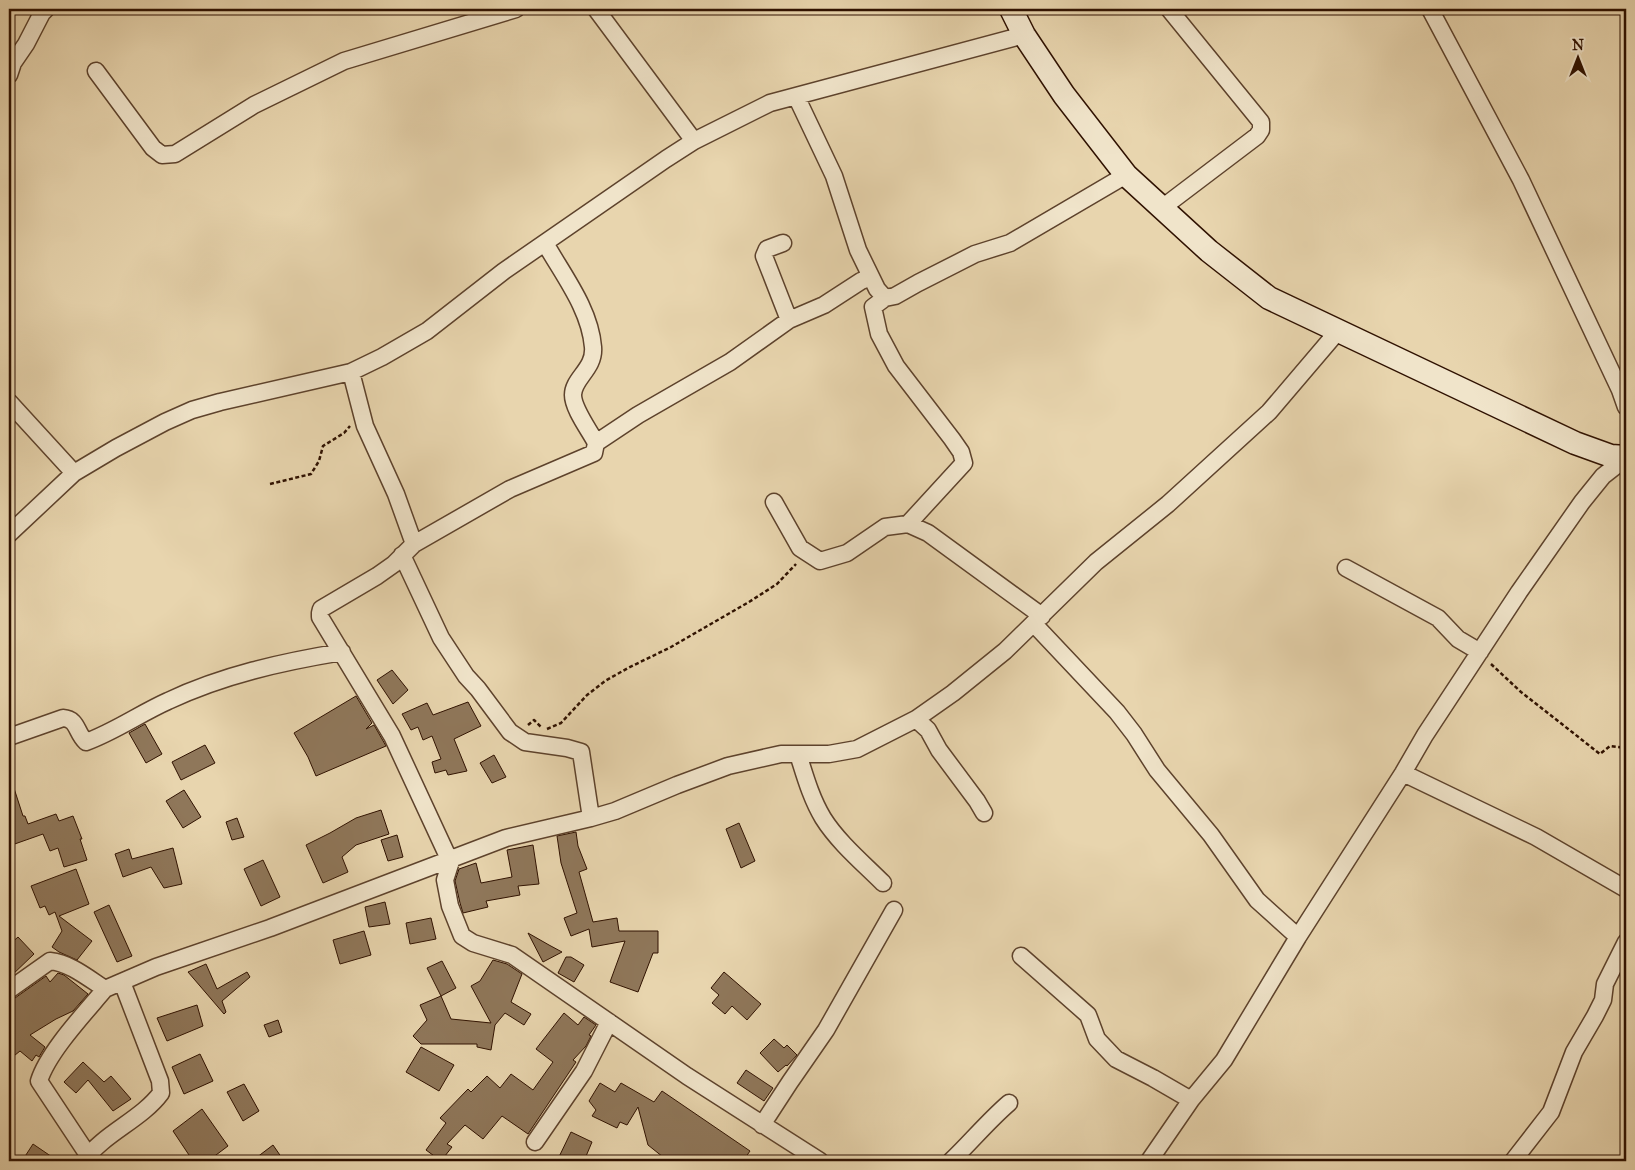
<svg xmlns="http://www.w3.org/2000/svg" width="1635" height="1170" font-family="'IM FELL Great Primer',serif">
	<style>
		.building { fill: #8f775a; stroke: #2f1100 }
		.lines { fill: none; stroke-linecap: round; stroke-linejoin: round }
		.street-casing { stroke: #5d422c; stroke-width: 19 }
		.secondary-casing { stroke: #2f1100; stroke-width: 25 }
		.path { stroke: #2f1100; stroke-width: 2.5; stroke-dasharray: 4 2.5; stroke-linecap: butt }
		.street { stroke: #f0e4ca; stroke-width: 16 }
		.secondary { stroke: #f0e4ca; stroke-width: 22 }
	</style>
	<rect width="100%" height="100%" fill="#e8d5ae"/>
	<filter id="stains"><feTurbulence type="fractalNoise" baseFrequency=".004" numOctaves="4"/><feColorMatrix values="0 0 0 0 .2 0 0 0 0 .09 0 0 0 0 .02 0 0 0 .5 -.17"/></filter>
	<radialGradient id="worn" r=".72"><stop offset=".6" stop-color="#630" stop-opacity="0"/><stop offset="1" stop-color="#630" stop-opacity=".3"/></radialGradient>
	<path class="building" d="M392,670L408,690L393,704L377,680Z
		M356,696L372,723L366,729L374,725L386,746L316,776L308,757L294,733Z
		M468,702L481,726L454,739L467,771L448,775L446,770L435,773L432,762L441,759L432,736L423,740L418,727L411,730L402,714L427,703L433,715Z
		M145,724L162,754L146,763L129,733Z
		M205,745L215,763L181,780L172,762Z
		M494,755L506,777L492,783L480,763Z
		M9,779H11L23,816H25L28,824L56,814L59,821L73,816L82,839H80L87,860L64,867L58,848L50,851L43,834L9,846Z
		M184,790L201,817L183,828L166,801Z
		M381,810L389,834L356,845L342,857L348,872L323,883L306,845L330,833L356,818Z
		M237,818L244,837L232,840L226,822Z
		M739,823L755,861L741,868L726,829Z
		M576,832L578,846L587,869L579,872L593,922L617,918L619,931H658V953H653L638,992L610,982L625,941L592,947L589,929L571,936L564,918L577,913L561,863L557,836Z
		M397,835L403,857L388,861L381,840Z
		M533,845L539,884L518,886L520,895L486,901L488,907L463,913L460,903L455,881L459,869L476,863L481,883L512,877L507,850Z
		M173,848L182,884L164,888L151,867L123,877L115,854L129,849L132,859Z
		M263,860L280,897L261,906L244,869Z
		M76,869L89,904L59,916L92,941L77,960L59,952L52,947L62,931L55,912L49,915L45,906L40,908L31,886Z
		M385,902L390,924L369,927L365,907Z
		M109,905L132,956L117,962L94,912Z
		M431,918L436,939L410,944L406,923Z
		M364,931L371,955L340,964L333,940Z
		M528,933L549,945L562,952L543,962Z
		M18,937L34,954L9,978V945Z
		M566,957H571L584,965L574,982L558,973Z
		M493,960L507,964L522,974L511,1002L531,1014L524,1025L505,1013L495,1025L491,1050L477,1047V1044H421L413,1036L427,1020L420,1005L441,996L451,1019L491,1023L471,986L480,981Z
		M442,961L456,988L441,996L427,968Z
		M206,964L217,989L247,972L250,977L222,1001L226,1012L224,1014L188,972Z
		M724,972L761,1004L747,1020L732,1006L725,1014L712,1003L719,995L711,988Z
		M58,973L64,975L88,994L73,1011L56,1019L30,1035L45,1047L39,1057L36,1055L32,1061L20,1051L9,1060V1000L15,998L46,976L50,982Z
		M197,1005L203,1026L167,1041L157,1018Z
		M564,1013L578,1025L584,1017L596,1025L589,1035L591,1036L586,1046L573,1060L576,1062L528,1134L502,1116L483,1139L465,1125L447,1144L452,1147L441,1161L426,1150L446,1123L440,1118L468,1089L471,1092L487,1076L500,1088L511,1074L533,1090L553,1062L536,1049Z
		M278,1020L282,1032L269,1037L264,1025Z
		M774,1039L784,1048L787,1045L797,1055L787,1066L786,1065L778,1072L760,1053Z
		M421,1047L454,1065L439,1091L406,1072Z
		M200,1054L213,1081L184,1094L172,1067Z
		M83,1062L104,1082L111,1076L131,1099L113,1111L88,1080L76,1093L64,1082Z
		M746,1070L773,1088L764,1101L737,1083Z
		M600,1083L615,1092L621,1083L654,1102L662,1091L750,1151L743,1161H668L648,1145L638,1107L627,1125L620,1122L617,1128L592,1116L596,1110L589,1101Z
		M244,1084L259,1111L243,1121L227,1092Z
		M202,1109L228,1146L208,1161H193L173,1131Z
		M571,1132L592,1142L584,1161H557Z
		M33,1144L58,1161H22Z
		M273,1145L284,1161H252Z"/>
	<g class="lines">
		<defs>
			<path id="street" d="M596,9L694,141
				M1430,9L1521,180L1620,390L1626,407
				M96,71L153,148L162,155L175,154L254,105L344,61L516,9
				M9,75L13,63L26,44L42,13L46,9
				M796,96L834,176L858,250L877,289L885,298L895,296L918,283L975,254L1010,243L1126,175
				M1162,208L1257,136L1261,130V122L1169,9
				M885,298L873,307L879,334L896,366L952,439L961,452L964,463L908,524
				M789,320L824,305L861,281L871,277
				M351,372L365,426L396,494L414,544L394,564L377,576L321,609L320,613V617L392,736L449,859
				M9,402L74,473
				M596,443L638,415L730,362L789,320L764,256L767,249L783,243
				M774,502L800,548L820,561L847,553L885,527L908,524L928,533L1042,616
				M9,534L74,473L116,448L165,422L192,410L220,402L351,372L382,357L427,331L504,271L666,159L694,141L770,103L1024,35
				M414,544L510,489L594,453L596,443C590,431 573,409 573,395C573,378 595,369 593,347C590,309 563,275 545,243
				M1346,568L1438,618L1458,639L1480,652
				M1034,624L1117,712L1134,734L1157,770L1211,835L1257,900L1298,937
				M916,719L928,730L939,750L977,801L984,813
				M9,737L63,718C78,719 76,733 86,742C114,732 141,713 168,701C223,675 282,662 342,652
				M798,754C805,776 811,798 823,818C838,842 863,863 883,883
				M1403,773L1536,837L1626,889
				M591,818L615,811L677,785L728,766L781,754H829L857,749L916,719L953,693L1005,651L1096,562L1168,504L1269,412L1338,331
				M452,858L445,880L450,906L462,936L473,943L512,955L687,1076L820,1161
				M1021,956L1088,1015L1097,1039L1116,1059L1153,1078L1191,1100
				M9,990L50,961C70,963 88,978 105,989L156,967L270,928L506,838L591,818L581,752L567,748L525,742L510,732L478,689L466,676L441,638L402,555
				M762,1125L790,1082L826,1030L894,910
				M535,1142L584,1071L609,1022
				M88,1155L39,1081C48,1052 85,1013 105,989
				M84,1161C104,1133 141,1120 161,1093L160,1081L122,982
				M951,1161C971,1142 988,1121 1009,1103
				M1149,1161L1191,1100L1224,1060L1298,937L1403,773L1425,735L1519,592L1582,502L1603,476L1626,458
				M1513,1161L1551,1112L1574,1052L1595,1016L1603,1000L1605,984L1626,942"/>
			<path id="secondary" d="M1011,9L1024,35L1064,95L1126,175L1209,251L1269,298L1575,443L1611,456L1626,457"/>
		</defs>
		<use href="#street" class="street-casing"/>
		<use href="#secondary" class="secondary-casing"/>
		<path class="path" d="M270,484L311,474L319,461L323,446L344,433L350,426
			M1491,664L1521,692L1600,754L1610,746L1626,748
			M528,725L534,720L542,728
			M547,729L561,723L587,695L605,681L628,668L671,647L749,602L777,584L796,564"/>
		<use href="#street" class="street"/>
		<use href="#secondary" class="secondary"/>
	</g>
	<rect width="1635" height="1170" fill="none" stroke="#e8d5ae" stroke-width="30"/>
	<rect x="10" y="10" width="1615" height="1150" fill="none" stroke="#2f1100" stroke-width="2.5"/>
	<rect x="15" y="15" width="1605" height="1140" fill="none" stroke="#2f1100"/>
	<g transform="translate(1578 58)" stroke="#f0e4ca" stroke-width="4" paint-order="stroke">
	<path d="M0-4L9 19L0 12L-9 19Z" fill="#2f1100"/>
	<text y="-8" font-size="14" font-weight="bold" text-anchor="middle" fill="#2f1100">N</text>
	</g>
	<rect width="100%" height="100%" filter="url(#stains)"/>
	<rect width="100%" height="100%" fill="url(#worn)"/>
</svg>
